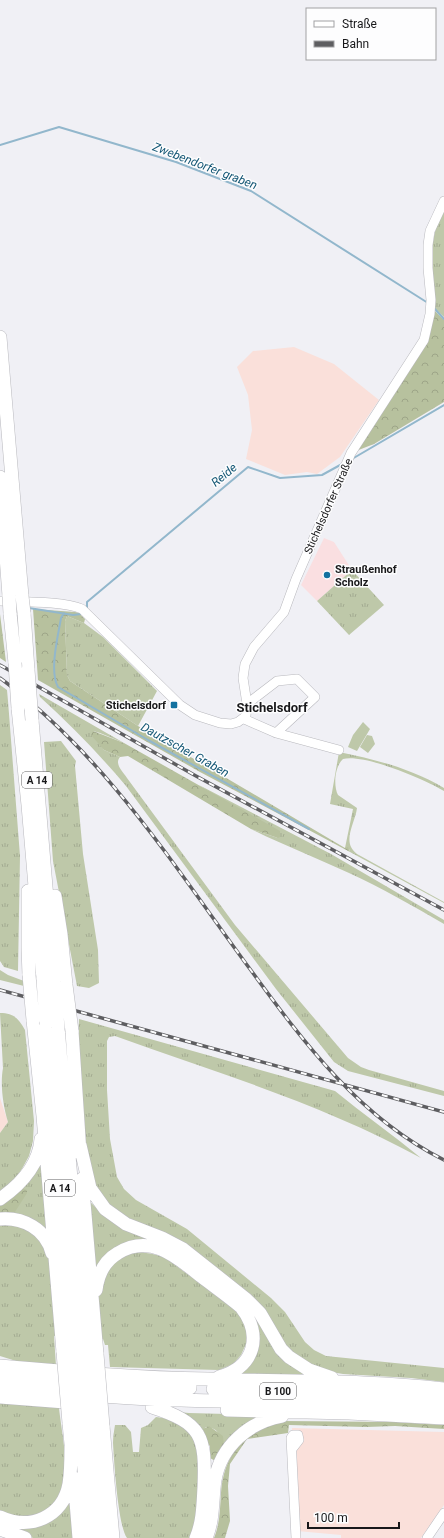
<svg xmlns="http://www.w3.org/2000/svg" width="444" height="1538" font-family="Roboto,sans-serif">
	<style>
		.commercial { fill: #fadfe1 }
		.industrial { fill: #fae0da }
		.grass { fill: url(#grass-tufts) }
		.forest { fill: url(#forest-crowns) }
		.green { fill: #bec8a9 }
		.lines { fill: none; stroke-linecap: round; stroke-linejoin: round }
		.stream { stroke: #92b7cc; stroke-width: 2 }
		.minor-casing { stroke: #b9b9be; stroke-width: 10 }
		.highway-casing { stroke: #b9b9be; stroke-width: 14 }
		.minor { stroke: #fff; stroke-width: 9 }
		.highway { stroke: #fff; stroke-width: 13 }
		.rail-casing { stroke: #5e5e61; stroke-width: 3.5 }
		.rail { stroke: #fdfdfe; stroke-width: 2; stroke-dasharray: 6; stroke-linecap: butt }
		.highway-bridge-casing { stroke: #b9b9be; stroke-width: 14; stroke-linecap: butt }
		.highway-bridge { stroke: #fff; stroke-width: 13 }
		.poi-dot { fill: #1372a0; stroke: #fdfdfe; stroke-width: 1.5 }
		.labels { text-anchor: middle; stroke-width: 3; stroke-linejoin: round; paint-order: stroke }
		.shield { fill: #fdfdfe; stroke: #5d5d5e; stroke-width: 1 }
		.shield-label { font-size: 10px; font-weight: bold; fill: #18181a }
		.street-label { font-size: 11px; fill: #18181a; stroke: #fdfdfe }
		.poi-label { font-size: 11px; font-weight: bold; fill: #18181a; stroke: #fdfdfe; text-anchor: start }
		.water-label { font-size: 12px; font-style: italic; fill: #145775; stroke: #fdfdfe }
		.quarter-label { font-size: 13px; font-weight: bold; fill: #18181a; stroke: #fdfdfe }
	</style>
	<defs>
		<pattern id="grass-tufts" width="24" height="20" patternUnits="userSpaceOnUse"><rect width="24" height="20" fill="#bec8a9"/><path d="M3 7l-1-3M5 7V3M7 7l1-3M15 17l-1-3M17 17v-4M19 17l1-3" fill="none" stroke="#a3ab91"/></pattern>
		<pattern id="forest-crowns" width="20" height="18" patternUnits="userSpaceOnUse"><rect width="20" height="18" fill="#b7c19e"/><path d="M2 6a3 3 0 1 1 6 0M12 15a3 3 0 1 1 6 0" fill="none" stroke="#9da588"/></pattern>
	</defs>
	<rect width="100%" height="100%" fill="#f0f0f5"/>
	<path class="commercial" d="M324,538L334,542L352,570L317,601L301,585Z"/>
	<path class="industrial" d="M294,347L334,364L379,400L340,457L317,474L307,472L285,475L246,459L252,430L248,395L237,367L253,351Z
		M0,1098L8,1122L0,1133Z
		M292,1428L444,1432V1505L421,1538H341V1535L297,1531Z"/>
	<path class="grass" d="M444,210V317L432,306C432,273 427,238 444,210Z
		M352,570L384,605L349,635L317,601Z
		M67,616L84,623L103,637L157,691L138,726L70,681L67,675L65,621Z
		M0,685L7,690L8,701L20,856L18,971L4,967L0,961Z
		M39,694L124,743L100,733L93,731L104,750L120,757C114,764 123,772 127,778L235,925L348,1058L361,1067L369,1070L444,1091V1096L348,1071L334,1062L276,989L126,786C99,754 71,725 40,697Z
		M61,741L76,761L75,766L83,854L98,950L99,983L89,988L77,986L53,861L44,742Z
		M339,752C377,760 410,768 444,788V791C424,779 365,754 343,759C335,766 333,785 338,795L357,808C355,824 341,842 357,854L444,902V903L350,852L349,849L345,848L353,809L330,804Z
		M199,785L331,854L444,920V924C413,906 382,888 349,873C317,858 283,845 251,829L278,838Z
		M0,970L8,975L24,981V986L0,980Z
		M0,1013C14,1013 19,1019 25,1030L34,1121L33,1141L29,1156L23,1167L16,1178L0,1192V1133L8,1122C3,1106 0,1084 3,1068Z
		M79,1019L335,1091C363,1114 393,1135 421,1158C325,1105 218,1073 115,1036L109,1037L107,1041V1090L110,1139L117,1177L124,1189L136,1200L187,1229L271,1298L285,1312L305,1342L314,1350L326,1356L444,1368V1382L411,1378L343,1374L320,1370L290,1352L265,1315L118,1217L87,1173L78,1042Z
		M42,1150L50,1236L10,1214L18,1187Z
		M88,1200L108,1219L158,1241L233,1293L316,1377H229L254,1348L237,1301L140,1243L96,1276Z
		M0,1222L31,1228L49,1254L56,1336H54L56,1366L16,1361L0,1356Z
		M124,1252C140,1252 153,1252 167,1259L232,1307L243,1319L247,1332L246,1344L241,1355L233,1364L219,1370L110,1367L108,1345H105L103,1339H101L98,1304L100,1280Z
		M0,1403L59,1408C61,1428 71,1477 63,1493C56,1506 48,1512 37,1519L0,1513Z
		M178,1412L189,1413L265,1415L224,1446C220,1436 219,1428 206,1427L202,1432Z
		M156,1417C166,1418 172,1420 181,1426C204,1441 199,1466 198,1490C197,1507 197,1523 189,1538H127C118,1526 114,1461 113,1443C113,1437 114,1431 115,1425H125L131,1432L133,1452H139L141,1428L148,1425Z
		M71,1494L75,1538H33L3,1522L22,1526Z"/>
	<path class="forest" d="M432,308L444,320V402L374,444L356,451L412,362Z
		M33,609L75,612L79,613L85,619L84,623L67,616L65,621L67,675L70,681L138,726L345,848L348,847L350,852L200,772L38,680Z
		M0,614L6,662L0,658Z
		M93,731L124,743L280,831V837L278,838L251,829L128,756L120,757L104,750L91,735Z
		M18,1187L27,1190V1193L15,1212L0,1216V1206L8,1200Z
		M282,1421L395,1422L444,1425V1429L395,1426L366,1427L289,1425L288,1433L247,1439L230,1464L228,1486L230,1521L225,1538H214C220,1524 220,1508 221,1493C223,1466 233,1446 256,1431C263,1426 274,1424 282,1421Z
		M209,1426L223,1436L224,1446L217,1462L210,1458V1446L204,1441L203,1429Z"/>
	<path class="green" d="M363,722L370,729L357,751L348,747L353,735Z
		M367,735L372,736L375,744L368,753L360,747Z"/>
	<g class="lines">
		<path class="stream" d="M0,145L59,127L176,162L251,191L428,303
			M434,308L444,319
			M352,459L444,405
			M29,608L73,615L81,614
			M87,608V602L248,467L280,478L322,475L342,464
			M64,613L61,618C58,636 49,671 58,687L148,740L309,829"/>
		<defs>
			<path id="minor" d="M0,601C22,602 63,601 82,609L180,705L195,715L220,723L231,724L238,722L246,716L247,704L243,678L245,664L254,647L284,612L296,579L351,453L424,340L430,314L431,300L428,268V245L430,231L444,201
				M247,704L277,681L297,679L315,697L276,733
				M244,719L276,733L339,750
				M292,1449L299,1440L298,1435H293L291,1438L296,1538
				M427,1538L444,1513"/>
			<path id="highway" d="M0,337L22,596
				M0,477L9,596
				M10,613L15,663
				M24,613L28,670
				M18,708L28,805L43,979
				M32,720L54,982
				M28,891V948L29,975
				M55,896L61,934L66,985
				M33,1020L43,1116L63,1352
				M46,1024L74,1353
				M58,1027L86,1354
				M72,1031L80,1153
				M80,1145L90,1188L105,1209L126,1224L162,1238L183,1249L246,1299L260,1313L281,1349L289,1357L309,1370L332,1378
				M82,1179L97,1354
				M0,1199C20,1185 39,1165 41,1139
				M0,1219C23,1217 46,1229 52,1253
				M96,1290C98,1274 104,1261 118,1253C151,1233 177,1257 202,1277C215,1287 228,1296 241,1307C263,1335 255,1367 219,1377
				M0,1366C69,1372 139,1378 208,1379C287,1382 366,1380 444,1389
				M0,1376L111,1385L190,1388
				M0,1387C60,1392 121,1399 181,1400C269,1403 356,1401 444,1409
				M213,1389L396,1395L444,1399
				M0,1397L78,1403
				M152,1407C202,1423 206,1436 204,1487C203,1504 203,1522 196,1538
				M227,1410L349,1413L444,1418
				M69,1423L72,1455
				M80,1424L90,1538
				M92,1425L102,1538
				M103,1426L113,1538
				M74,1478L79,1538
				M0,1517C30,1531 63,1517 69,1484C71,1472 71,1458 71,1446
				M0,1529L25,1538
				M206,1538C214,1519 212,1500 215,1480C221,1446 249,1422 282,1416"/>
		</defs>
		<use href="#minor" class="minor-casing"/>
		<use href="#highway" class="highway-casing"/>
		<use href="#minor" class="minor"/>
		<use href="#highway" class="highway"/>
		<defs>
			<path id="rail" d="M0,665L196,776L444,910
				M0,678C105,755 174,866 250,969C304,1043 360,1118 444,1160
				M0,990L444,1112"/>
		</defs>
		<use href="#rail" class="rail-casing"/>
		<use href="#rail" class="rail"/>
		<defs>
			<path id="highway-bridge" d="M9,596L10,613
				M22,596L24,613
				M15,663L18,708
				M28,670L32,720
				M29,975L33,1020
				M43,979L46,1024
				M54,982L58,1027
				M66,985L72,1031
				M63,1352L69,1423
				M74,1353L80,1424
				M86,1354L92,1425
				M97,1354L103,1426"/>
		</defs>
		<use href="#highway-bridge" class="highway-bridge-casing"/>
		<use href="#highway-bridge" class="highway-bridge"/>
	</g>
	<g class="poi-dot">
		<circle cx="327" cy="575" r="4"/>
		<rect x="170" y="701" width="8" height="8" rx="2"/>
	</g>
	<g class="labels">
		<g class="shield">
			<rect x="22" y="772" width="30" height="16" rx="3"/>
			<rect x="45" y="1180" width="30" height="16" rx="3"/>
			<rect x="260" y="1383" width="36" height="16" rx="3"/>
		</g>
		<g class="shield-label">
			<text x="37" y="784">A 14</text>
			<text x="60" y="1192">A 14</text>
			<text x="278" y="1395">B 100</text>
		</g>
		<g class="street-label">
			<text transform="translate(328 506) rotate(-66)" y="4">Stichelsdorfer Straße</text>
		</g>
		<g class="poi-label">
			<text x="335" y="573">Straußenhof<tspan x="335" dy="13">Scholz</tspan></text>
			<text x="166" y="709" text-anchor="end">Stichelsdorf</text>
		</g>
		<g class="water-label">
			<text transform="translate(205 166) rotate(21)" y="4">Zwebendorfer graben</text>
			<text transform="translate(224 475) rotate(-40)" y="4">Reide</text>
			<text transform="translate(185 750) rotate(29)" y="4">Dautzscher Graben</text>
		</g>
		<g class="quarter-label">
			<text x="272" y="712">Stichelsdorf</text>
		</g>
	</g>
	<rect x="306" y="8" width="130" height="52" fill="#fdfdfe" stroke="#a1a1a3"/>
	<rect x="314" y="21" width="20" height="6" fill="#ffffff" stroke="#a1a1a3"/>
	<text x="342" y="28" font-size="12" fill="#18181a">Straße</text>
	<rect x="314" y="41" width="20" height="6" fill="#5e5e61" stroke="#a1a1a3"/>
	<text x="342" y="48" font-size="12" fill="#18181a">Bahn</text>
	<path d="M308 1522v6h91v-6" fill="none" stroke="#18181a" stroke-width="2"/>
	<text x="314" y="1522" font-size="12" fill="#18181a" stroke="#fdfdfe" stroke-width="3" paint-order="stroke">100 m</text>
</svg>
